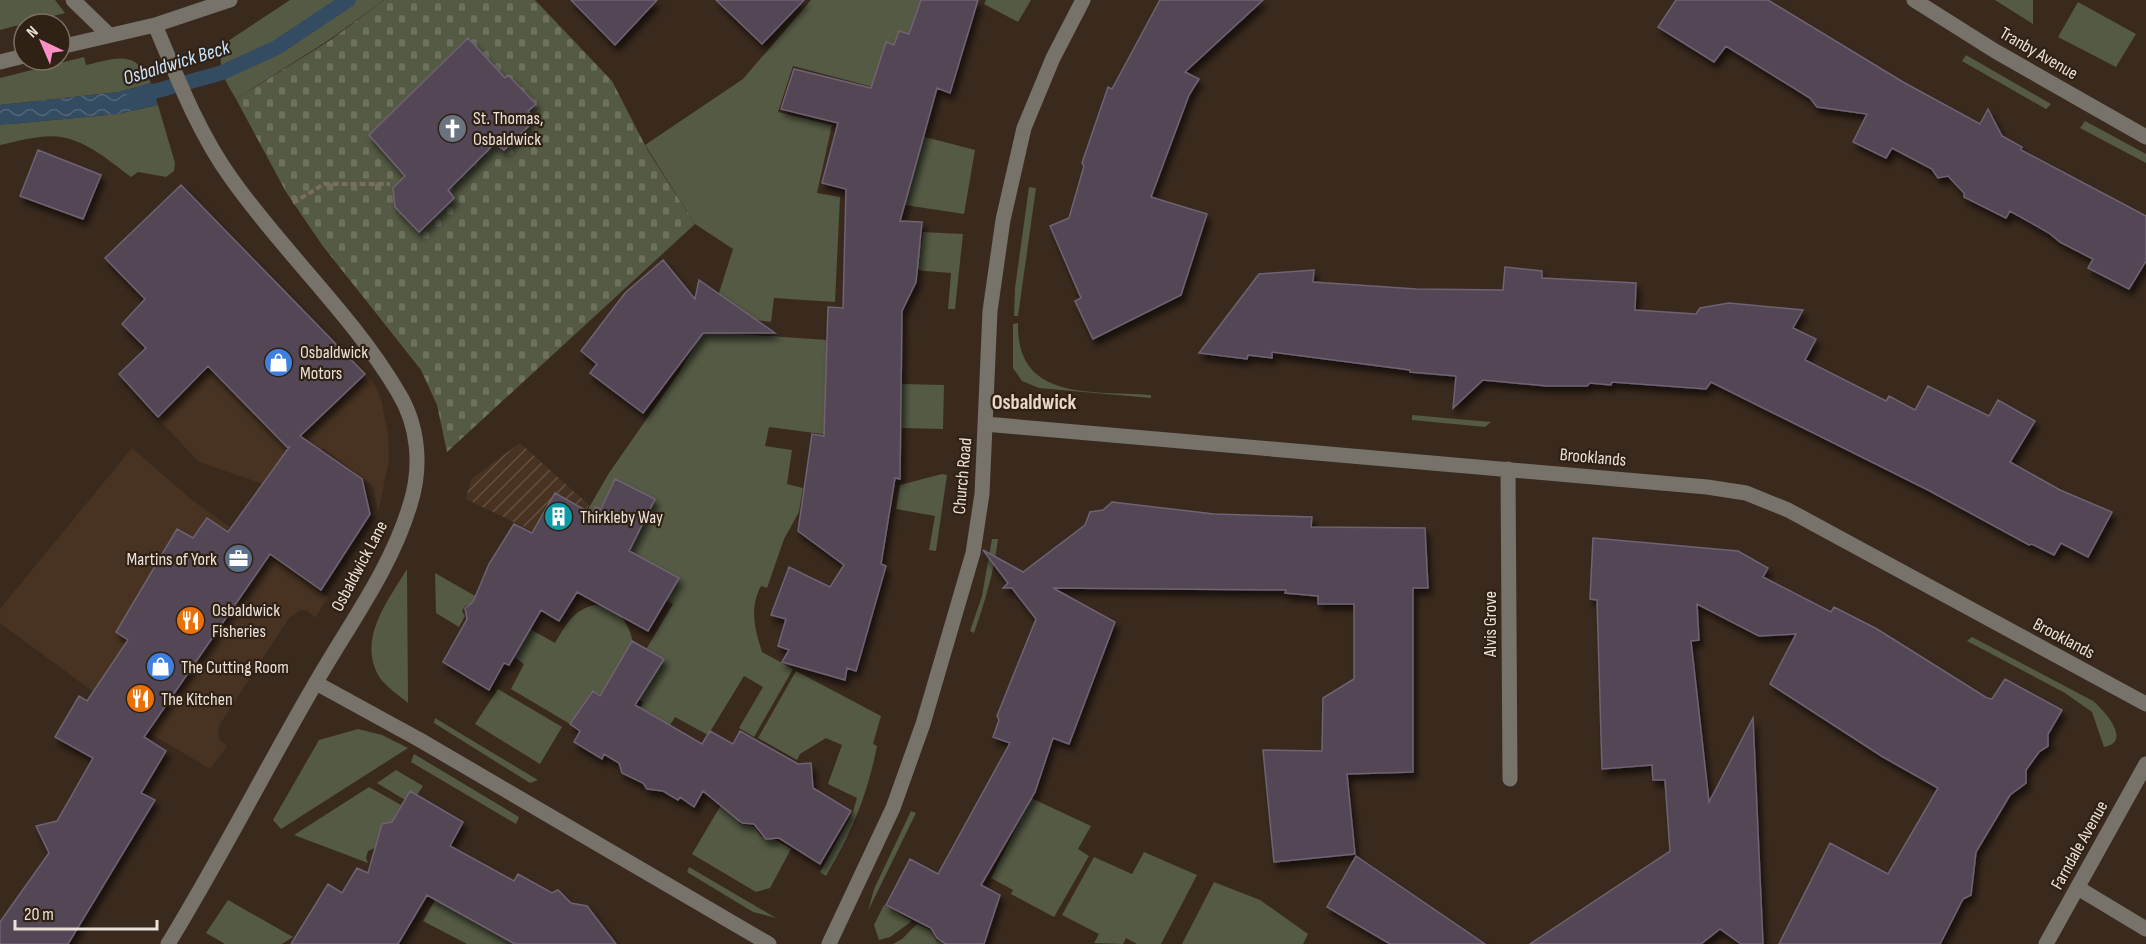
<svg xmlns="http://www.w3.org/2000/svg" width="2146" height="944" font-family="'Sofia Sans Condensed',sans-serif">
	<style>
		.built { fill: #483322 }
		.industrial { fill: url(#industrial-furrows) }
		.green { fill: #545a43 }
		.cemetery { fill: url(#cemetery-stones) }
		.water { fill: url(#water-waves) }
		.lines { fill: none; stroke-linecap: round; stroke-linejoin: round }
		.stream { stroke: #344c61; stroke-width: 15 }
		.building { fill: #534656; stroke: #6f6273; stroke-width: 1.5; filter: url(#shadow) }
		.path { stroke: #7b6d62; stroke-width: 4; stroke-dasharray: 6 3; stroke-linecap: butt }
		.minor { stroke: #77736b; stroke-width: 15 }
		.labels { text-anchor: middle; stroke-width: 4.5; stroke-linejoin: round; paint-order: stroke }
		.street-label { font-size: 18px; fill: #ebe1d9; stroke: #302115 }
		.poi-label { font-size: 18px; fill: #ebe1d9; stroke: #302115; text-anchor: start }
		.water-label { font-size: 20px; font-style: italic; fill: #c9e5ff; stroke: #302115 }
		.quarter-label { font-size: 21px; font-weight: bold; fill: #ecd8c8; stroke: #302115 }
	</style>
	<defs>
		<pattern id="industrial-furrows" width="10" height="10" patternUnits="userSpaceOnUse" patternTransform="scale(1.5)"><rect width="10" height="10" fill="#483322"/><path d="M-1 1l2-2M0 10L10 0M9 11l2-2" fill="none" stroke="#635042"/></pattern>
		<pattern id="cemetery-stones" width="16" height="16" patternUnits="userSpaceOnUse" patternTransform="scale(1.5)"><rect width="16" height="16" fill="#545a43"/><path d="M2 7V4a2 2 0 0 1 4 0v3zM10 15v-3a2 2 0 0 1 4 0v3z" fill="#6d715e"/></pattern>
		<pattern id="water-waves" width="16" height="10" patternUnits="userSpaceOnUse" patternTransform="scale(1.5)"><rect width="16" height="10" fill="#344c61"/><path d="M0 5q4-4 8 0t8 0" fill="none" stroke="#526677"/></pattern>
		<filter id="shadow"><feDropShadow dx="3.5" dy="6" stdDeviation="3" flood-color="#0009"/></filter>
	</defs>
	<rect width="100%" height="100%" fill="#3a2a1e"/>
	<path class="built" d="M272,277L372,380L381,399L388,433L389,460L378,512L374,487L323,448L311,462L266,485L199,462L143,403L186,358Z
		M132,448L192,500L328,597L315,618L308,611L300,610L289,618L220,724L218,732L220,740L227,746L210,769L148,732L0,623V609Z"/>
	<path class="industrial" d="M520,443L589,505L566,547L466,499L471,479Z"/>
	<path class="green" d="M0,0H55L65,13L0,30Z
		M290,0H384L332,38L236,99C224,78 213,64 228,41Z
		M811,0H921L909,34L899,31L894,45L886,42L880,89L793,66L778,112L832,125L817,193L840,197L835,302L774,298L771,322L728,316L726,333L827,340L837,436L769,427L765,446L792,450L787,484L803,488L799,512L784,539L767,588L761,586C749,609 755,629 762,652L793,669L754,737L739,728L763,687L744,676L708,735L675,717L670,725L640,708L643,702L622,690L673,604L566,547L609,473L680,371L712,315L733,249L695,224L645,145L743,79Z
		M986,0H1031L1018,22L984,4Z
		M1995,0H2033V24Z
		M2078,2L2136,34L2116,67L2058,37Z
		M1966,55L2051,104L2046,109L1962,61Z
		M84,57L86,65C116,58 136,49 151,83L119,92L0,105V78Z
		M158,105L175,163L174,171L166,177L138,172L131,177C111,162 87,141 61,137C42,134 19,141 0,145V125L118,114Z
		M2085,121L2146,154V163L2080,128Z
		M921,136L975,150L964,214L905,205Z
		M1029,187L1036,188L1018,316H1014L1015,288Z
		M923,232L963,234L955,309H948L951,273L913,270L919,253L917,247L921,246Z
		M1018,323C1016,403 1095,390 1151,395V398L1039,388L1022,381L1013,368V324Z
		M902,384L944,385L943,429L902,428Z
		M1412,415L1491,422L1485,427L1412,420Z
		M942,474L947,475L936,551L929,550L935,516L896,509L900,485Z
		M992,539H998C994,571 985,602 974,633L970,631L982,596Z
		M407,569L408,703C399,695 386,687 380,678C356,640 388,601 407,569Z
		M435,573L477,597L474,602L465,606L462,611L465,616L459,627L436,613Z
		M594,605C616,605 629,621 633,643L600,696L593,691L570,724L511,689L524,664L514,657L530,629L555,643C566,625 572,611 594,605Z
		M1972,637L2093,701C2104,710 2133,742 2104,747L2092,712L2065,693L1967,641Z
		M796,671L881,716L873,744L877,746C867,796 852,832 826,876L820,872L853,812L857,798L828,784L842,745L826,738L800,754L797,760L758,738Z
		M498,689L562,727L540,764L475,724Z
		M435,718L538,780L530,783L434,723Z
		M358,729L382,735L408,748L281,829L273,820L319,740Z
		M414,754L519,817L516,824L411,762Z
		M396,770L423,786L417,795L405,800L377,783Z
		M369,787L401,805L391,823L385,824L377,847L368,851L366,858L368,863L294,835Z
		M1031,798L1091,826L1078,849L1089,856L1054,917L1011,894L1013,890L991,878Z
		M721,805L734,813L740,824C758,827 751,824 762,837L776,840L791,849L770,888L756,892L692,854Z
		M911,811L916,813L868,911L874,889Z
		M1144,852L1197,875L1161,944H1137L1126,938L1123,944L1094,943L1099,934L1062,915L1094,857L1132,874Z
		M689,867L776,918L753,912L687,872Z
		M1214,882L1260,900L1308,934L1303,944H1182Z
		M445,883L487,929L515,944H467L423,921Z
		M228,900L293,937L282,944H225L206,933Z
		M884,905L912,921L890,937L879,940L874,925Z
		M917,924L930,930L937,941L954,944H893L902,939Z"/>
	<path class="cemetery" d="M384,0H535L612,81L648,151L695,224L447,452L437,405L421,370L322,245L286,192L236,99L332,39Z"/>
	<path class="water" d="M151,83L158,105L118,114L0,125V105L119,92Z"/>
	<g class="lines">
		<path class="stream" d="M134,97L221,73L276,48L348,0"/>
	</g>
	<path class="building" d="M571,0H657L615,45Z
		M716,0H804L762,44Z
		M921,0H978L950,93L937,88L900,221L922,222L916,282L902,311L900,479L895,478L881,564L886,566L856,671L847,668L845,680L782,662L789,650L778,646L786,619L771,615L789,567L830,587L844,565L798,531L812,434L824,436L828,307L843,308L846,189L822,183L838,123L781,109L794,69L871,88L886,42L894,45L899,31L909,34Z
		M1160,0H1263L1185,72L1199,79L1189,95L1151,197L1207,214L1181,295L1093,339L1075,301L1081,298L1050,226L1069,218L1084,166L1082,163L1108,87L1112,89Z
		M1676,0H1768L1903,82L1980,124L1988,109L2002,136L2022,147L2021,150L2146,216V261L2129,289L2088,268L2093,259L2060,242L2049,233L2010,211L2006,218L1964,197V193L1948,176L1938,178L1932,169L1892,148L1886,158L1853,142L1867,114L1817,107L1810,98L1726,46L1714,62L1658,27Z
		M468,38L505,78L508,75L536,104L528,111L535,120L504,150L495,143L448,190L454,198L419,232L395,207L393,188L405,176L369,135Z
		M38,150L101,175L83,219L20,196Z
		M181,185L365,374L300,436L362,479L370,514L321,590L270,554L144,737L166,751L141,793L155,800L68,944H0V922L49,853L36,826L57,821L93,758L55,737L79,696L87,701L128,640L116,632L177,529L193,538L207,518L228,532L290,446L288,448L208,366L158,417L119,374L146,348L122,324L145,299L105,258Z
		M663,260L695,299L699,280L775,333H703L643,413L590,373L597,364L581,351L625,293Z
		M1505,267L1542,271V278L1636,283L1635,310L1696,314L1700,308L1729,303L1803,310L1793,328L1816,339L1805,360L1886,401L1889,396L1915,410L1928,386L1989,416L1998,400L2035,421L2010,462L2060,490L2112,512L2088,557L2061,543L2054,555L2032,544L2029,545L1928,490L1711,382L1706,389L1612,382L1611,385L1590,383L1587,386H1547L1483,380L1453,408L1456,376L1410,372V370L1272,352V358L1248,355L1247,359L1199,353L1259,274L1314,270L1313,282L1416,289L1503,290Z
		M615,479L655,499L629,551L679,578L648,631L577,592L559,621L541,610L509,665L504,663L489,690L443,662L467,619L465,608L473,602L489,564L514,524L532,533L555,493L592,514L596,507L601,509Z
		M1112,502L1214,514L1312,517L1311,527L1425,528L1428,588H1413V772L1347,774L1355,854L1274,862L1263,750L1322,751L1323,698L1354,679V604H1318V596L1285,593L1286,590L1053,588L1115,622L1069,744L1053,738L1035,792L981,885L1000,895L984,944H946L937,938L931,928L886,905L910,859L938,874L1010,743L993,737L999,720L997,716L1036,619L1012,588H1003L1008,583L983,550L1023,572L1085,525L1090,512L1103,510Z
		M1593,538L1738,551L1768,568L1763,577L1831,612L1834,607L1877,629L1987,698L1992,699L2005,679L2062,710L2048,734V746L2039,752L2026,770V783L2010,795L1976,852L1971,895L1963,899L1940,944H1779L1830,843L1888,874L1938,788L1883,757L1770,684L1796,634L1759,636L1697,604L1699,640L1691,641L1709,802L1753,718L1763,944H1741L1720,929L1701,944H1530L1670,851L1665,780H1653L1652,765L1602,769L1597,600L1590,599Z
		M632,641L664,659L635,705L702,744L710,731L733,744L740,731L798,764L811,763L813,788L851,811L820,864L779,838L766,839L754,824L742,823L703,791L694,807L680,797L678,800L663,791L647,789L643,783L622,773L619,763L604,754L602,759L574,742L580,731L570,724L593,691L600,696Z
		M410,791L463,822L450,846L514,881L518,874L552,893L558,890L571,903L587,906L616,944H515L427,895L398,944H291L328,884L342,893L357,868L368,873L382,824L392,822Z
		M1356,856L1485,944H1390L1327,907Z"/>
	<g class="lines">
		<path class="path" d="M293,203L324,184H390"/>
		<path class="minor" d="M73,0L109,35
			M1914,0L1995,51L2146,137
			M155,25C177,77 198,132 231,178C283,252 352,314 398,392C419,426 422,468 410,505C391,569 348,626 315,684C265,770 220,859 168,944
			M60,47L155,25L230,0
			M0,62L24,56
			M985,424L1707,487L1746,493L1788,510L2146,704
			M1508,469L1510,779
			M316,683L420,740L769,944
			M2078,888L2146,929
			M829,944L893,808L923,724L973,553L982,494L990,311L1003,220L1024,128L1053,58L1083,0
			M2046,944L2146,764"/>
	</g>
	<defs>
		<symbol id="church-disc" viewBox="-11 -11 22 22"><circle r="9.5" fill="#6b7280" stroke="#302115"/><path d="M-1.2-6h2.4v3.5h3.3v2.4h-3.3V6h-2.4V-.1h-3.3v-2.4h3.3Z" fill="#fff"/></symbol>
		<symbol id="shop-disc" viewBox="-11 -11 22 22"><circle r="9.5" fill="#3f7fe0" stroke="#302115"/><path d="M-5-2.5h2.3a2.7 3.5 0 0 1 5.4 0H5L5.5 6h-11ZM-1.5-2.5h3a1.5 2.3 0 0 0-3 0Z" fill="#fff"/></symbol>
		<symbol id="building-disc" viewBox="-11 -11 22 22"><circle r="9.5" fill="#0f9aa8" stroke="#302115"/><path d="M-4-6H4V6H1V3H-1V6H-4ZM-2.5-4.3h1.7v1.8h-1.7ZM.8-4.3h1.7v1.8H.8ZM-2.5-1h1.7V.8h-1.7ZM.8-1h1.7V.8H.8Z" fill="#fff"/></symbol>
		<symbol id="office-disc" viewBox="-11 -11 22 22"><circle r="9.5" fill="#5c6f8a" stroke="#302115"/><path d="M-6-3h4V-5.5h4V-3h4V5H-6ZM-1-4.5V-3h2v-1.5ZM-6 0V1H6V0Z" fill="#fff"/></symbol>
		<symbol id="restaurant-disc" viewBox="-11 -11 22 22"><circle r="9.5" fill="#e8710a" stroke="#302115"/><path d="M-5-6h1v4h1v-4h1v4h1v-4h1v5L-1.5 .5V6h-2V.5L-5-1ZM5-6V6H3V1.5H1.5Q1.5-4 5-6Z" fill="#fff"/></symbol>
	</defs>
	<g fill-rule="evenodd">
		<use href="#church-disc" x="436" y="112" width="33" height="33"/>
		<use href="#shop-disc" x="262" y="346" width="33" height="33"/>
		<use href="#building-disc" x="542" y="500" width="33" height="33"/>
		<use href="#office-disc" x="222" y="542" width="33" height="33"/>
		<use href="#restaurant-disc" x="174" y="604" width="33" height="33"/>
		<use href="#shop-disc" x="144" y="650" width="33" height="33"/>
		<use href="#restaurant-disc" x="124" y="682" width="33" height="33"/>
	</g>
	<g class="labels">
		<g class="street-label">
			<text transform="translate(2039 53) rotate(30)" y="6">Tranby Avenue</text>
			<text transform="translate(1593 457) rotate(5)" y="6">Brooklands</text>
			<text transform="translate(962 476) rotate(-85)" y="6">Church Road</text>
			<text transform="translate(359 566) rotate(-62)" y="6">Osbaldwick Lane</text>
			<text transform="translate(1490 624) rotate(-90)" y="6">Alvis Grove</text>
			<text transform="translate(2064 638) rotate(28)" y="6">Brooklands</text>
			<text transform="translate(2079 845) rotate(-61)" y="6">Farndale Avenue</text>
		</g>
		<g class="poi-label">
			<text x="473" y="124">St. Thomas,<tspan x="473" dy="21">Osbaldwick</tspan></text>
			<text x="300" y="358">Osbaldwick<tspan x="300" dy="21">Motors</tspan></text>
			<text x="580" y="523">Thirkleby Way</text>
			<text x="217" y="565" text-anchor="end">Martins of York</text>
			<text x="212" y="616">Osbaldwick<tspan x="212" dy="21">Fisheries</tspan></text>
			<text x="181" y="673">The Cutting Room</text>
			<text x="161" y="705">The Kitchen</text>
		</g>
		<g class="water-label">
			<text transform="translate(176 62) rotate(-17)" y="7">Osbaldwick Beck</text>
		</g>
		<g class="quarter-label">
			<text x="1034" y="409">Osbaldwick</text>
		</g>
	</g>
	<g transform="translate(42 42) rotate(316)"><circle r="28" fill="#302115" stroke="#7b6e63" stroke-width="1.5"/>
	<path d="M0-4.5L10 22L0 15L-10 22Z" fill="#fc8fc3"/>
	<text y="-9" font-size="16" font-weight="bold" text-anchor="middle" fill="#ebe1d9">N</text>
	</g>
	<path d="M15 920v9h142v-9" fill="none" stroke="#ebe1d9" stroke-width="3"/>
	<text x="24" y="920" font-size="18" fill="#ebe1d9" stroke="#302115" stroke-width="4.5" paint-order="stroke">20 m</text>
</svg>
